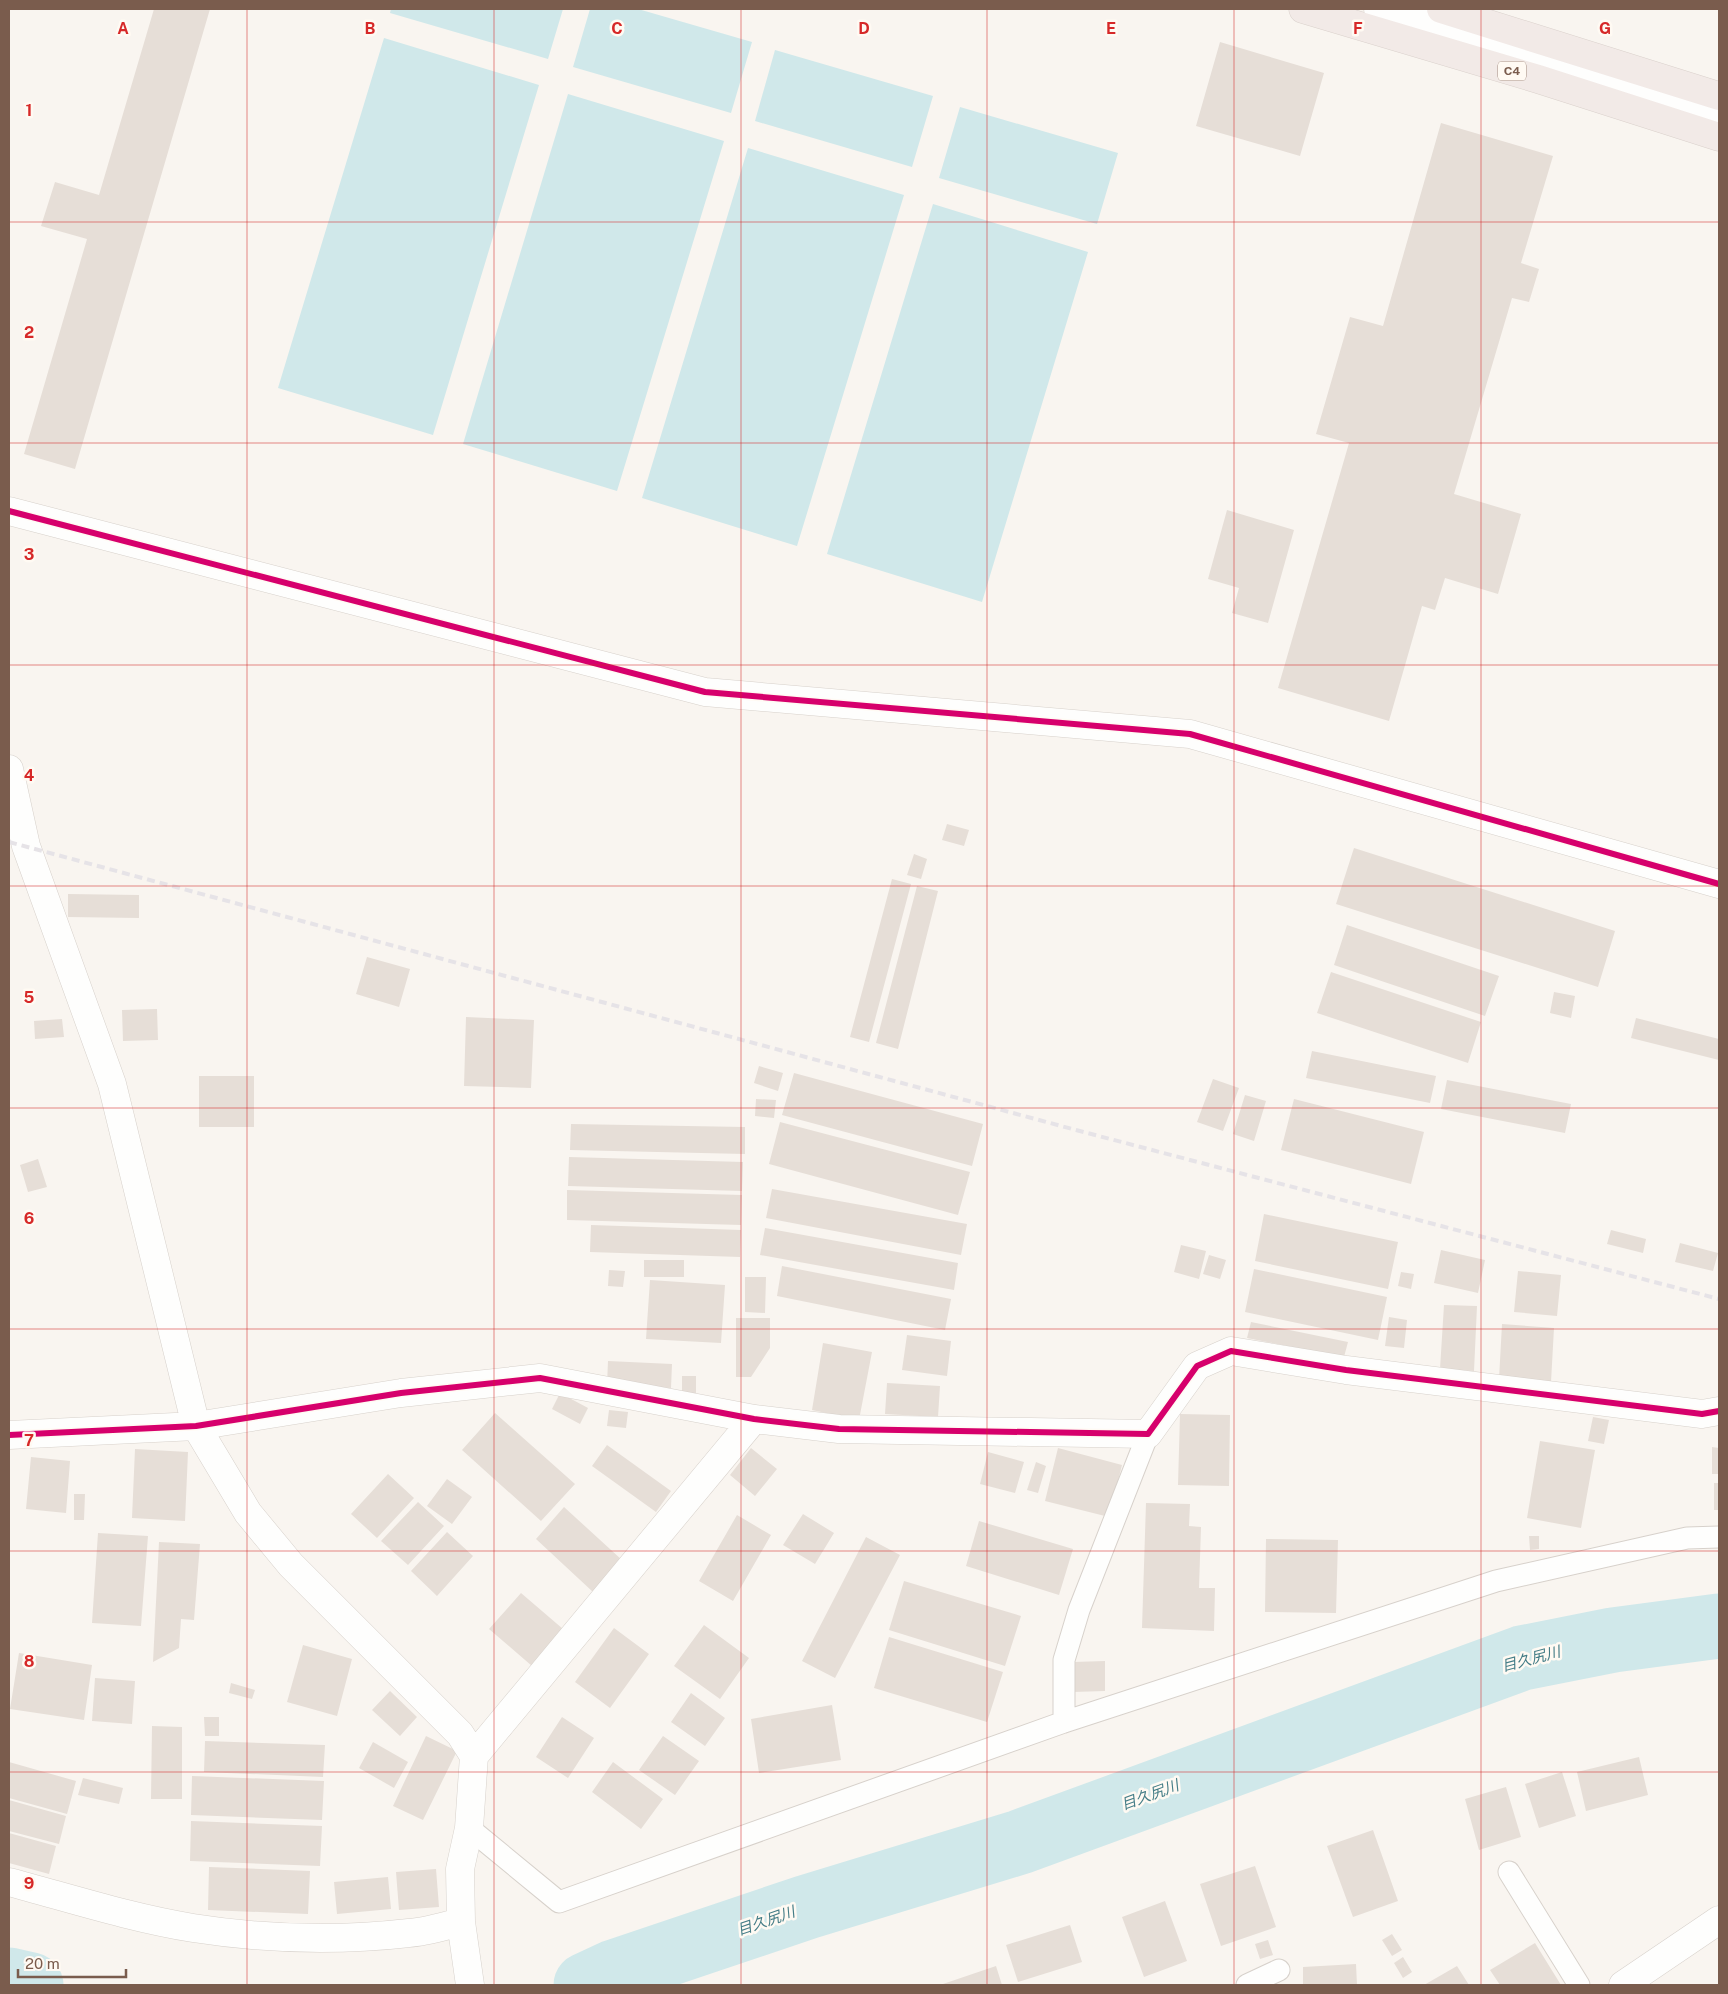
<svg xmlns="http://www.w3.org/2000/svg" width="1728" height="1994" font-family="'Public Sans','Noto Sans JP',sans-serif">
	<style>
		.water { fill: #d0e8ea }
		.lines { fill: none; stroke-linecap: round; stroke-linejoin: round }
		.river { stroke: #d0e8ea; stroke-width: 65 }
		.building { fill: #e6ded7 }
		.service-casing { stroke: #d7d1cb; stroke-width: 23 }
		.minor-casing { stroke: #d7d1cb; stroke-width: 29 }
		.tertiary-casing { stroke: #d7d1cb; stroke-width: 29 }
		.motorway-casing { stroke: #dad1cc; stroke-width: 29 }
		.service { stroke: #fefefd; stroke-width: 21 }
		.minor { stroke: #fefefd; stroke-width: 28 }
		.tertiary { stroke: #fefefd; stroke-width: 28 }
		.motorway { stroke: #f2eae7; stroke-width: 28 }
		.rail { stroke: #e6e3e7; stroke-width: 4; stroke-dasharray: 8 5; stroke-linecap: butt }
		.cycleway-casing { stroke: #fffaf3; stroke-width: 9 }
		.cycleway { stroke: #d6006c; stroke-width: 6 }
		.grid { fill: none; stroke: #d62828; stroke-width: 1; stroke-opacity: 0.55 }
		.labels { text-anchor: middle; stroke-width: 5; stroke-linejoin: round; paint-order: stroke }
		.shield { fill: #fffaf3; stroke: #a28b7f; stroke-width: 1 }
		.shield-label { font-size: 12px; font-weight: bold; fill: #7a5c4d }
		.water-label { font-size: 15px; font-style: italic; fill: #437c86; stroke: #fffaf3 }
		.grid-label { font-size: 16px; text-anchor: middle; font-weight: bold; fill: #d62828; stroke: #fffaf3; stroke-width: 5; stroke-linejoin: round; paint-order: stroke }
	</style>
	<rect width="100%" height="100%" fill="#f9f5f0"/>
	<path class="water" d="M391,9H563L548,59L390,13Z
		M590,9H638L752,42L731,113L573,67Z
		M384,38L539,85L433,435L278,388Z
		M775,50L933,96L912,167L755,121Z
		M568,94L724,141L617,491L463,444Z
		M960,107L1118,153L1097,224L939,178Z
		M748,148L904,195L797,546L642,498Z
		M933,204L1088,252L982,602L827,554Z"/>
	<g class="lines">
		<path class="river" d="M9,1980L31,1985
			M586,1985L614,1972L807,1907L1020,1842L1522,1658L1613,1640L1719,1626"/>
	</g>
	<path class="building" d="M154,9H210L75,469L24,454L87,239L41,226L55,182L99,195Z
		M1220,42L1324,73L1300,156L1196,126Z
		M1441,123L1553,156L1521,263L1539,269L1529,302L1512,298L1454,494L1521,514L1498,594L1445,578L1435,610L1422,606L1389,721L1278,688L1349,443L1316,434L1350,317L1383,326Z
		M1227,510L1294,530L1268,623L1232,613L1239,588L1208,579Z
		M947,824L969,830L964,846L942,840Z
		M1354,848L1615,931L1598,987L1336,904Z
		M914,854L927,859L921,879L907,875Z
		M892,879L911,884L869,1042L850,1037Z
		M917,886L938,891L898,1049L876,1043Z
		M68,894L139,895V918L68,917Z
		M1347,925L1499,976L1485,1016L1334,965Z
		M367,957L410,969L399,1007L356,994Z
		M1331,972L1481,1022L1468,1063L1317,1013Z
		M1554,992L1575,996L1571,1018L1550,1013Z
		M157,1009L158,1040L123,1041L122,1010Z
		M466,1017L534,1020L531,1088L464,1086Z
		M1636,1018L1719,1039V1060L1631,1038Z
		M62,1019L64,1037L35,1039L34,1021Z
		M1312,1051L1436,1076L1430,1103L1306,1078Z
		M759,1066L783,1073L778,1091L754,1083Z
		M794,1073L983,1124L972,1166L782,1115Z
		M199,1076H254V1127H199Z
		M1213,1079L1239,1088L1223,1131L1197,1122Z
		M1447,1080L1571,1104L1565,1133L1441,1109Z
		M1245,1095L1266,1101L1254,1141L1233,1134Z
		M756,1099L776,1100L774,1118L755,1116Z
		M1294,1099L1424,1132L1411,1184L1281,1150Z
		M780,1122L970,1172L958,1215L769,1164Z
		M571,1124L745,1127V1154L570,1150Z
		M569,1157L743,1162L742,1191L568,1186Z
		M38,1159L47,1187L28,1192L20,1165Z
		M772,1189L967,1224L961,1255L766,1218Z
		M567,1190L742,1195L741,1225L567,1220Z
		M1264,1214L1398,1242L1388,1289L1255,1261Z
		M591,1225L741,1230L740,1257L590,1252Z
		M765,1228L958,1263L954,1290L760,1255Z
		M1611,1230L1646,1239L1643,1253L1607,1244Z
		M1680,1243L1718,1253L1713,1271L1675,1262Z
		M1181,1245L1206,1251L1199,1279L1174,1272Z
		M1441,1250L1485,1260L1478,1293L1434,1283Z
		M1209,1255L1226,1260L1220,1279L1203,1274Z
		M644,1260H684V1277H644Z
		M782,1266L951,1299L945,1330L777,1296Z
		M1254,1269L1387,1297L1378,1340L1245,1312Z
		M609,1270L625,1271L623,1287L608,1286Z
		M1518,1271L1561,1275L1557,1316L1514,1312Z
		M1401,1272L1414,1274L1411,1289L1398,1286Z
		M745,1277H766L765,1313L745,1312Z
		M650,1280L725,1285L721,1343L646,1339Z
		M1444,1305L1477,1306L1474,1371L1440,1369Z
		M1389,1317L1407,1320L1404,1348L1385,1346Z
		M736,1318H770V1348L751,1377H736Z
		M1251,1322L1348,1342L1344,1357L1247,1338Z
		M1502,1324L1554,1328L1551,1382L1499,1379Z
		M907,1335L951,1341L947,1376L902,1370Z
		M823,1343L872,1352L859,1420L812,1410Z
		M608,1361L672,1364L671,1388L607,1385Z
		M682,1376H696V1400H682Z
		M887,1383L940,1386L938,1417L885,1414Z
		M560,1393L588,1408L580,1424L552,1409Z
		M609,1410L628,1412L626,1428L607,1426Z
		M495,1413L575,1484L541,1521L462,1450Z
		M1180,1414L1230,1415L1229,1486L1178,1485Z
		M1593,1417L1609,1420L1604,1444L1588,1441Z
		M1540,1441L1595,1450L1581,1528L1527,1518Z
		M607,1445L671,1491L656,1512L592,1466Z
		M1712,1447L1719,1448V1474H1712Z
		M751,1448L777,1469L755,1496L730,1475Z
		M1058,1448L1122,1465L1109,1517L1045,1501Z
		M135,1449L188,1452L185,1521L132,1518Z
		M988,1452L1024,1462L1015,1493L980,1484Z
		M31,1457L70,1461L66,1513L26,1509Z
		M1036,1462L1046,1466L1038,1493L1027,1490Z
		M388,1474L414,1498L377,1538L351,1514Z
		M447,1479L472,1497L452,1524L427,1506Z
		M1714,1483H1719V1510H1714Z
		M74,1494H85L84,1520H74Z
		M418,1502L444,1526L408,1565L381,1541Z
		M1146,1503L1190,1504L1189,1526L1201,1527L1199,1588H1215L1214,1631L1142,1628Z
		M564,1507L622,1560L593,1592L536,1539Z
		M803,1514L834,1533L815,1564L783,1545Z
		M737,1515L771,1535L733,1601L699,1581Z
		M979,1521L1073,1549L1059,1595L966,1566Z
		M447,1532L473,1556L437,1596L411,1571Z
		M98,1533L148,1536L141,1626L92,1623Z
		M1529,1536H1539V1549L1530,1550Z
		M866,1537L900,1555L835,1678L802,1661Z
		M1266,1539L1338,1540L1336,1613L1265,1612Z
		M159,1542L200,1544L194,1620L181,1619L179,1648L153,1662Z
		M904,1581L1021,1616L1005,1666L889,1630Z
		M521,1593L563,1629L532,1666L489,1629Z
		M704,1625L749,1658L720,1699L674,1666Z
		M614,1628L649,1654L610,1708L575,1682Z
		M889,1637L1003,1672L987,1722L874,1688Z
		M303,1645L352,1659L337,1716L287,1702Z
		M19,1653L92,1665L84,1720L10,1709Z
		M1105,1661V1691L1073,1692V1662Z
		M95,1678L135,1681L132,1724L92,1721Z
		M231,1683L255,1690L252,1699L229,1693Z
		M390,1691L417,1717L400,1736L372,1710Z
		M691,1693L725,1718L705,1746L671,1722Z
		M832,1705L841,1760L759,1773L751,1719Z
		M204,1717H219V1736H205Z
		M562,1717L594,1738L568,1778L536,1757Z
		M152,1726L182,1727V1799H151Z
		M426,1736L457,1751L423,1820L393,1806Z
		M663,1736L699,1761L675,1795L639,1770Z
		M205,1741L325,1745L323,1777L204,1772Z
		M373,1742L408,1762L394,1788L359,1768Z
		M1639,1757L1648,1795L1586,1811L1577,1772Z
		M9,1762L76,1781L67,1814L9,1798Z
		M613,1762L663,1799L641,1829L592,1792Z
		M1562,1772L1576,1816L1539,1828L1525,1784Z
		M192,1776L324,1781L322,1820L191,1815Z
		M83,1778L123,1788L119,1804L78,1795Z
		M1506,1787L1521,1837L1479,1850L1465,1799Z
		M9,1800L66,1816L59,1844L9,1831Z
		M191,1821L322,1826L320,1866L190,1861Z
		M1373,1830L1398,1901L1353,1917L1327,1846Z
		M9,1833L56,1846L49,1874L9,1863Z
		M1255,1866L1276,1927L1221,1946L1200,1884Z
		M209,1867L310,1871L308,1914L208,1910Z
		M436,1869L439,1907L399,1910L396,1872Z
		M388,1877L391,1909L337,1914L334,1882Z
		M1165,1901L1187,1961L1144,1977L1122,1917Z
		M1070,1925L1082,1962L1018,1982L1006,1945Z
		M1392,1934L1402,1950L1392,1956L1382,1940Z
		M1268,1940L1273,1955L1260,1959L1255,1944Z
		M1535,1943L1561,1985H1500L1490,1970Z
		M1403,1957L1412,1972L1403,1978L1394,1963Z
		M1356,1964L1357,1985H1303V1967Z
		M996,1966L1002,1985H940Z
		M1457,1966L1469,1985H1424Z"/>
	<g class="lines">
		<defs>
			<path id="service" d="M1064,1722V1660L1079,1610L1148,1434
				M469,1828L559,1902L1064,1722L1496,1581L1687,1538L1719,1537
				M1509,1872L1579,1985
				M1247,1985L1279,1970"/>
			<path id="minor" d="M9,511L705,692L1190,734L1719,884
				M9,769L26,846L112,1084L196,1426L248,1513L291,1565L460,1734L474,1756L469,1828L460,1869L461,1922L470,1985
				M9,1435L196,1426L401,1393L540,1378L754,1419L839,1429L1148,1434L1197,1366L1231,1351L1346,1370L1702,1414L1719,1411
				M474,1756L754,1419
				M9,1882C69,1898 131,1918 193,1928C263,1939 339,1941 409,1933C426,1932 444,1926 461,1922"/>
			<path id="tertiary" d="M1378,9L1565,65L1719,116
				M1623,1985L1719,1920"/>
			<path id="motorway" d="M1303,9L1538,79L1719,137
				M1441,9L1719,96"/>
		</defs>
		<use href="#service" class="service-casing"/>
		<use href="#minor" class="minor-casing"/>
		<use href="#tertiary" class="tertiary-casing"/>
		<use href="#motorway" class="motorway-casing"/>
		<use href="#service" class="service"/>
		<use href="#minor" class="minor"/>
		<use href="#tertiary" class="tertiary"/>
		<use href="#motorway" class="motorway"/>
		<path class="rail" d="M9,842L1076,1130L1719,1299"/>
		<defs>
			<path id="cycleway" d="M9,511L705,692L1190,734L1719,884
				M9,1435L196,1426L401,1393L540,1378L754,1419L839,1429L1148,1434L1197,1366L1231,1351L1346,1370L1702,1414L1719,1411"/>
		</defs>
		<use href="#cycleway" class="cycleway-casing"/>
		<use href="#cycleway" class="cycleway"/>
	</g>
	<path class="grid" d="M247,9V1985M494,9V1985M741,9V1985M987,9V1985M1234,9V1985M1481,9V1985M9,222H1719M9,443H1719M9,665H1719M9,886H1719M9,1108H1719M9,1329H1719M9,1551H1719M9,1772H1719"/>
	<g class="labels">
		<rect class="shield" x="1498" y="61.5" width="28" height="19" rx="4"/>
		<g class="shield-label">
			<text x="1512" y="75">C4</text>
		</g>
		<g class="water-label">
			<text transform="translate(1531 1659) rotate(-15)" y="5">目久尻川</text>
			<text transform="translate(1150 1795) rotate(-20)" y="5">目久尻川</text>
			<text transform="translate(766 1921) rotate(-19)" y="5">目久尻川</text>
		</g>
	</g>
	<g class="grid-label">
		<text x="123" y="34">A</text>
		<text x="370" y="34">B</text>
		<text x="617" y="34">C</text>
		<text x="864" y="34">D</text>
		<text x="1111" y="34">E</text>
		<text x="1358" y="34">F</text>
		<text x="1605" y="34">G</text>
		<text x="29" y="116">1</text>
		<text x="29" y="338">2</text>
		<text x="29" y="560">3</text>
		<text x="29" y="781">4</text>
		<text x="29" y="1003">5</text>
		<text x="29" y="1224">6</text>
		<text x="29" y="1446">7</text>
		<text x="29" y="1667">8</text>
		<text x="29" y="1889">9</text>
	</g>
	<rect width="1728" height="1994" fill="none" stroke="#7a5c4d" stroke-width="20"/>
	<path d="M18 1969v8h108v-8" fill="none" stroke="#7a5c4d" stroke-width="2.5"/>
	<text x="25" y="1969" font-size="15" fill="#7a5c4d" stroke="#fffaf3" stroke-width="4" paint-order="stroke">20 m</text>
</svg>
